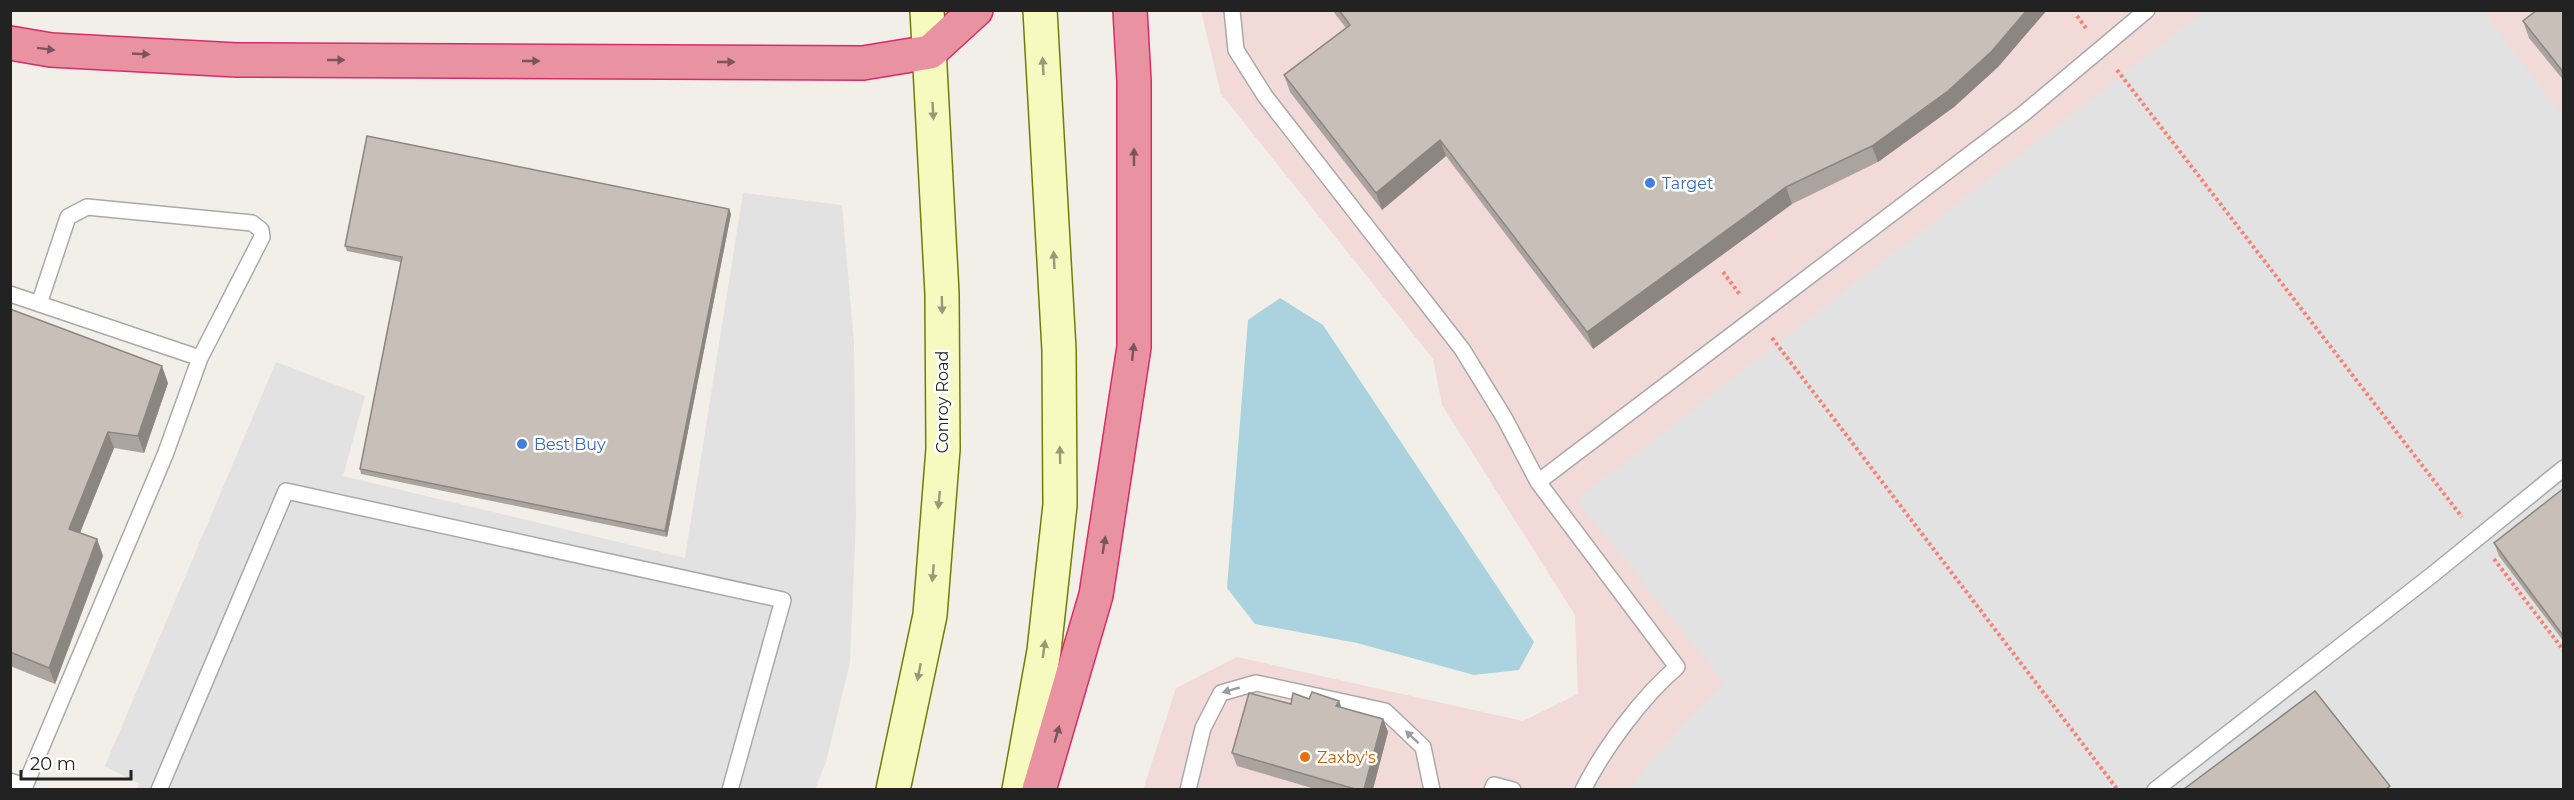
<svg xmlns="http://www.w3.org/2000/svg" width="2574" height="800" font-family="Montserrat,sans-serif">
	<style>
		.commercial { fill: #f2dad9 }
		.parking { fill: #e2e2e2 }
		.water { fill: #aad3df }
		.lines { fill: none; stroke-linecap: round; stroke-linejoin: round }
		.service-casing { stroke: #a9a9a9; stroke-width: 18 }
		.secondary-casing { stroke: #707d05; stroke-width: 36 }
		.motorway-casing { stroke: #dc2a67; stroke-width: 36 }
		.path { stroke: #fa8072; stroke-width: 4; stroke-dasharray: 3 3; stroke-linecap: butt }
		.service { stroke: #fff; stroke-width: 15 }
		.secondary { stroke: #f7fabf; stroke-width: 33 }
		.motorway { stroke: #e892a2; stroke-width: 33 }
		.wall { fill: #aba49e }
		.shaded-wall { fill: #8b8681 }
		.building { fill: #c7bfb8; stroke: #8b8681; stroke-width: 1.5 }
		.oneway { fill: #7b545c }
		.oneway2 { fill: #979978 }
		.oneway3 { fill: #9c9c9c }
		.shop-dot { fill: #3f7fe0; stroke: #fff; stroke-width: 2 }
		.food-dot { fill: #e8710a; stroke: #fff; stroke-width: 2 }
		.labels { text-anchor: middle; stroke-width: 5; stroke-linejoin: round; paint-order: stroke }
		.shop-label { font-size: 16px; fill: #366cbe; stroke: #fff; text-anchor: start }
		.street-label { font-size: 16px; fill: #222; stroke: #fff }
		.food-label { font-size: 16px; fill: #c56008; stroke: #fff; text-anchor: start }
	</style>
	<rect width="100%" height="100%" fill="#f2efe9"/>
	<path class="commercial" d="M1201,11H2563V789L1143,790L1176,688L1237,657L1523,721L1578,694L1575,615L1442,405L1433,359L1221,94Z"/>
	<path class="parking" d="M2204,11H2483L2563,116V789H1630L1649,762L1724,682L1576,500Z
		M743,193L842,205L854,343L856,520L850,662L826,762L815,789L137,790L139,784L105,766L276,362L365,396L343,476L685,558Z"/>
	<path class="water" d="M1280,298L1323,325L1534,642L1519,670L1474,675L1357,643L1255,624L1227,588L1248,320Z"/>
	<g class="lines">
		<defs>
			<path id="service" d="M1232,10L1236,50L1265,96L1462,349L1505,419L1538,482L1677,667C1642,697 1604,748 1583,790
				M10,294L200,358L262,237L261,230L252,223L87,207L68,217L39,304
				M1538,482L2023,114L2147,10
				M10,781L25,786L165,455L200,358
				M159,790L286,491L783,600L730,790
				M1188,790L1203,728L1221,693L1256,683L1385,711L1423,747L1432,790
				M1492,790L1494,785L1513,790
				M2155,790L2432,575L2564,468"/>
			<path id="secondary" d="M893,790L930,615L943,449L942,294L927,10
				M1019,790L1044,651L1060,505L1059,350L1040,10"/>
			<path id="motorway" d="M10,43L51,50L237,60L863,63L930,52L976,10
				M1039,790L1096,595L1134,347V81L1130,10"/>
		</defs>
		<use href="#service" class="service-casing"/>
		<use href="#secondary" class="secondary-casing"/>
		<use href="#motorway" class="motorway-casing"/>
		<path class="path" d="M2077,16L2086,28
			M2117,70L2462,517
			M1723,272L1741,296
			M1772,338L2118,790
			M2494,559L2564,651"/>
		<use href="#service" class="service"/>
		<use href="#secondary" class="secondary"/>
		<use href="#motorway" class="motorway"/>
	</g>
	<path class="wall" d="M1332,10H2047L1998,67L1954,107L1878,162L1792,204L1593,349L1446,156L1382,210L1290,92L1284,75L1346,28Z
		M2564,10V81L2529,38L2523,21Z
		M731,214L667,537L361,474L360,469L401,262L347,251L345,246Z
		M10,309L168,383L144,453L114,448L80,533L97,539L103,556L55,684L10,666Z
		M2564,488V642L2499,556L2494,543Z
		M1309,699L1383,719L1388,732L1373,789H1315L1237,766L1232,753Z"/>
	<path class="shaded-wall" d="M2027,10H2047L1998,67L1954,107L1878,162L1872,146Z
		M1440,140L1446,156L1382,210L1376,193Z
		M1786,187L1792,204L1593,349L1587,332Z
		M729,209L731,214L667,537L665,531Z
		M162,366L168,383L144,453L138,436Z
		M108,432L114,448L75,545L69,529Z
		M97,539L103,556L55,684L49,668Z
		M1339,701L1344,714L1336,706Z
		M1383,719L1388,732L1373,789H1364Z"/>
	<path class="building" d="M1339,10H2027L1992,51L1948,91L1872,146L1786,187L1587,332L1440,140L1376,193L1284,75L1350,25Z
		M2537,10H2564V73L2523,21Z
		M367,136L729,209L665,531L360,469L402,257L345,246Z
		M10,309L162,366L138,436L108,432L69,529L97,539L49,668L10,652Z
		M2564,488V633L2562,634L2494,543Z
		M2315,691L2390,786L2386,789H2184Z
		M1312,692L1339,701L1336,706L1383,719L1364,789H1355L1232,753L1249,693L1291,704L1293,693L1309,699Z"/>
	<defs><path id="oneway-solid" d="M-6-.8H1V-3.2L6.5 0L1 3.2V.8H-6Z" transform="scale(1.5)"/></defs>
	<g class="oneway">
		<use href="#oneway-solid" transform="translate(46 49) rotate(7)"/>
		<use href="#oneway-solid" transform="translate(141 54) rotate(3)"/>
		<use href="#oneway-solid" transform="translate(336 60)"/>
		<use href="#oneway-solid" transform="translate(531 61)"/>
		<use href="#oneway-solid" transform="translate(726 62)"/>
		<use href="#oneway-solid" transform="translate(1134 157) rotate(-90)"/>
		<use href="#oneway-solid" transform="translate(1133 352) rotate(-84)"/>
		<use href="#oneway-solid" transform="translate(1104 545) rotate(-81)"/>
		<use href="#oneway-solid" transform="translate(1057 734) rotate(-74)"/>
	</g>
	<g class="oneway2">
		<use href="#oneway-solid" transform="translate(1043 66) rotate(-93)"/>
		<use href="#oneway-solid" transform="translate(933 111) rotate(87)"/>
		<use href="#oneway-solid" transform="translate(1054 260) rotate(-93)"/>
		<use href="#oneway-solid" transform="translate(942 305) rotate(89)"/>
		<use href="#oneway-solid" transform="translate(1060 455) rotate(-91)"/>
		<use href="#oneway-solid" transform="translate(939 500) rotate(95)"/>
		<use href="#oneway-solid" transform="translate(933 573) rotate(95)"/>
		<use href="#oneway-solid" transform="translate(1044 649) rotate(-82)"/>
		<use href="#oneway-solid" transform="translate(919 672) rotate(101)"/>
	</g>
	<g class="oneway3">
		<use href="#oneway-solid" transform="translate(1231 690) rotate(164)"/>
		<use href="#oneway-solid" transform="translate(1412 737) rotate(-137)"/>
	</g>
	<g class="shop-dot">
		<circle cx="1650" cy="183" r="6"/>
		<circle cx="522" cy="444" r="6"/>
	</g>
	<circle class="food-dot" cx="1305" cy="757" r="6"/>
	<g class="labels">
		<g class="shop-label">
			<text x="1662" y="189">Target</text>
			<text x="534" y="450">Best Buy</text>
		</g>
		<g class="street-label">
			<text transform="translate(942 402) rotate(-90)" y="6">Conroy Road</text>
		</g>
		<g class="food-label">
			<text x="1317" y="763">Zaxby's</text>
		</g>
	</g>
	<rect width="2574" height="800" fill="none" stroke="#222222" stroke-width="24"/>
	<path d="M21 770v9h110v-9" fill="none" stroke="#222222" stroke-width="3"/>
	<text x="30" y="770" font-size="18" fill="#222222" stroke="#ffffff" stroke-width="4.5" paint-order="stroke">20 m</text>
</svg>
